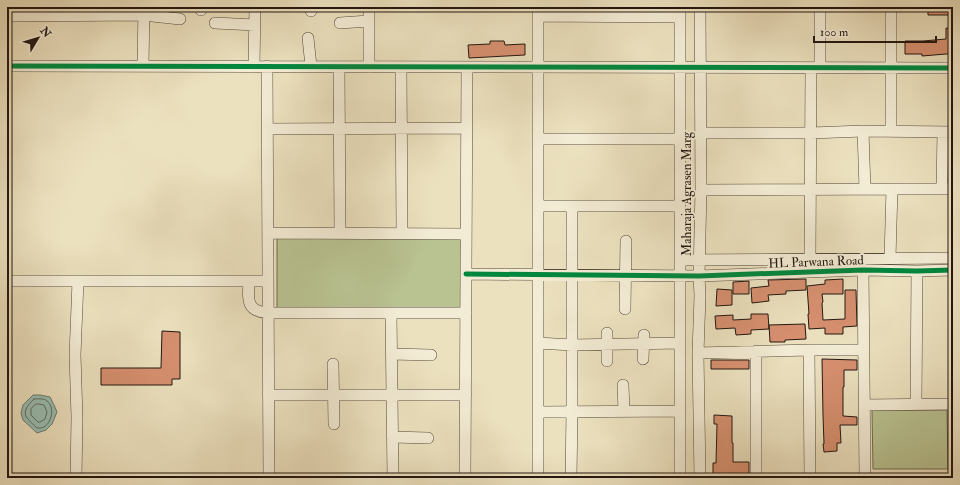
<svg xmlns="http://www.w3.org/2000/svg" width="960" height="485" font-family="'IM FELL Double Pica',serif">
	<style>
		.green { fill: #b9c291; stroke: #6e6c51 }
		.water { fill: #99beb2; stroke: #697b72 }
		.lines { fill: none; stroke-linecap: round; stroke-linejoin: round }
		.shore { stroke: #5e6a62; stroke-width: 1 }
		.building { fill: #d79070; stroke: #221611 }
		.minor-casing { stroke: #54493c; stroke-width: 12 }
		.minor { stroke: #f3ecd5; stroke-width: 11 }
		.cycleway-casing { stroke: #f3ecd5; stroke-width: 8 }
		.cycleway { stroke: #00873e; stroke-width: 5 }
		.labels { text-anchor: middle; stroke-width: 4; stroke-linejoin: round; paint-order: stroke }
		.street-label { font-size: 13px; fill: #221611; stroke: #f3ecd5 }
	</style>
	<rect width="100%" height="100%" fill="#ece1bf"/>
	<filter id="stains"><feTurbulence type="fractalNoise" baseFrequency=".005" numOctaves="4"/><feColorMatrix values="0 0 0 0 .2 0 0 0 0 .09 0 0 0 0 .02 0 0 0 .5 -.17"/></filter>
	<radialGradient id="worn" r=".72"><stop offset=".6" stop-color="#630" stop-opacity="0"/><stop offset="1" stop-color="#630" stop-opacity=".3"/></radialGradient>
	<path class="green" d="M277,238L461,239V309L277,308Z
		M872,410H947L948,469H873Z"/>
	<path class="water" d="M33,395H40L50,397L54,405L57,412L52,424L46,430L37,433L23,420L21,413L23,405Z"/>
	<g class="lines">
		<path class="shore" d="M34,399C38,399 44,398 47,401C55,407 52,422 44,427C42,428 39,428 37,428C24,416 20,413 34,399Z
			M36,404H39L44,405L47,412L45,419L40,422H38L31,415V409Z"/>
	</g>
	<path class="building" d="M928,7H953V15H928Z
		M946,28L953,29V54H946L922,56V54H905V41H923L946,39Z
		M490,41H504L505,45L525,44V55L469,58L468,45L490,44Z
		M806,279V290L786,291V294L768,295L769,301L752,303L751,288L769,286L768,280Z
		M843,279V294H822L823,302L822,303L823,320L845,319V290H856L857,326L843,327V334H825V328L809,329L808,314H809L807,286L825,284V280Z
		M749,281V294H733V282Z
		M717,289L732,290V305L716,306Z
		M751,314H768L769,329L751,330V334L736,335L735,328L716,329L715,316L733,315V320L751,319Z
		M805,324L806,339L785,340V342H770L769,325Z
		M162,331L180,332V379H172V385H101V368H161Z
		M822,359L857,360V370H844V387H843V416L857,417V425H840L841,443H837V451L824,452L823,444H824L823,415Z
		M711,360H749V369H711Z
		M714,415L732,416V443H733V462H749V478H713V463H716L717,424H714Z"/>
	<g class="lines">
		<defs>
			<path id="minor" d="M369,7V67
				M700,7L701,190L699,276L700,296L698,353L700,478
				M820,7V68
				M201,10V7
				M311,11V7
				M7,16L143,15L180,19
				M538,16L680,17
				M215,23L255,25
				M340,23L369,21
				M308,38L311,66
				M7,66L953,68
				M143,66L144,7
				M254,66L255,7
				M267,66L269,478
				M339,67L340,233
				M401,67L402,233
				M267,129L467,128
				M863,131L865,189
				M891,131V7
				M701,133H811L863,131L953,132
				M538,139H680
				M942,189L943,132
				M701,190L892,189H953
				M538,206H680
				M268,233L466,234
				M890,258L892,189
				M810,259L811,68
				M680,260L953,258
				M863,270L865,478
				M466,274L699,276L863,270L917,271L953,270
				M7,281H268
				M249,281C248,300 246,311 268,313H466
				M625,309L626,241
				M391,313L393,478
				M607,333V361
				M538,343L572,345L680,343
				M809,350L810,478
				M698,353L809,350H864
				M391,354L431,355
				M643,359L644,335
				M333,364L334,424
				M623,385L624,411
				M268,395H466
				M916,404L917,271
				M864,405L953,404
				M538,412L680,411
				M392,437L428,438
				M76,478L77,417L75,355L78,281
				M465,478L467,67
				M538,478V7
				M571,478L572,412V206
				M680,478V7
				M756,478V351"/>
		</defs>
		<use href="#minor" class="minor-casing"/>
		<use href="#minor" class="minor"/>
		<defs>
			<path id="cycleway" d="M7,66L953,68
				M466,274L699,276L863,270L917,271L953,270"/>
		</defs>
		<use href="#cycleway" class="cycleway-casing"/>
		<use href="#cycleway" class="cycleway"/>
	</g>
	<g class="labels">
		<g class="street-label">
			<text transform="translate(686 194) rotate(-90)" y="5">Maharaja Agrasen Marg</text>
			<text transform="translate(816 261) rotate(-2)" y="5">HL Parwana Road</text>
		</g>
	</g>
	<rect width="960" height="485" fill="none" stroke="#ece1bf" stroke-width="24"/>
	<rect x="8" y="8" width="944" height="469" fill="none" stroke="#221611" stroke-width="2"/>
	<rect x="12" y="12" width="936" height="461" fill="none" stroke="#221611"/>
	<g transform="translate(38 38) rotate(52)" stroke="#f3ecd5" stroke-width="3" paint-order="stroke">
	<path d="M0-3L7 15L0 10L-7 15Z" fill="#221611"/>
	<text y="-6" font-size="11" font-weight="bold" text-anchor="middle" fill="#221611">N</text>
	</g>
	<path d="M814 36v6h122v-6" fill="none" stroke="#221611" stroke-width="2"/>
	<text x="820" y="36" font-size="12" fill="#221611" stroke="#f3ecd5" stroke-width="3" paint-order="stroke">100 m</text>
	<rect width="100%" height="100%" filter="url(#stains)"/>
	<rect width="100%" height="100%" fill="url(#worn)"/>
</svg>
